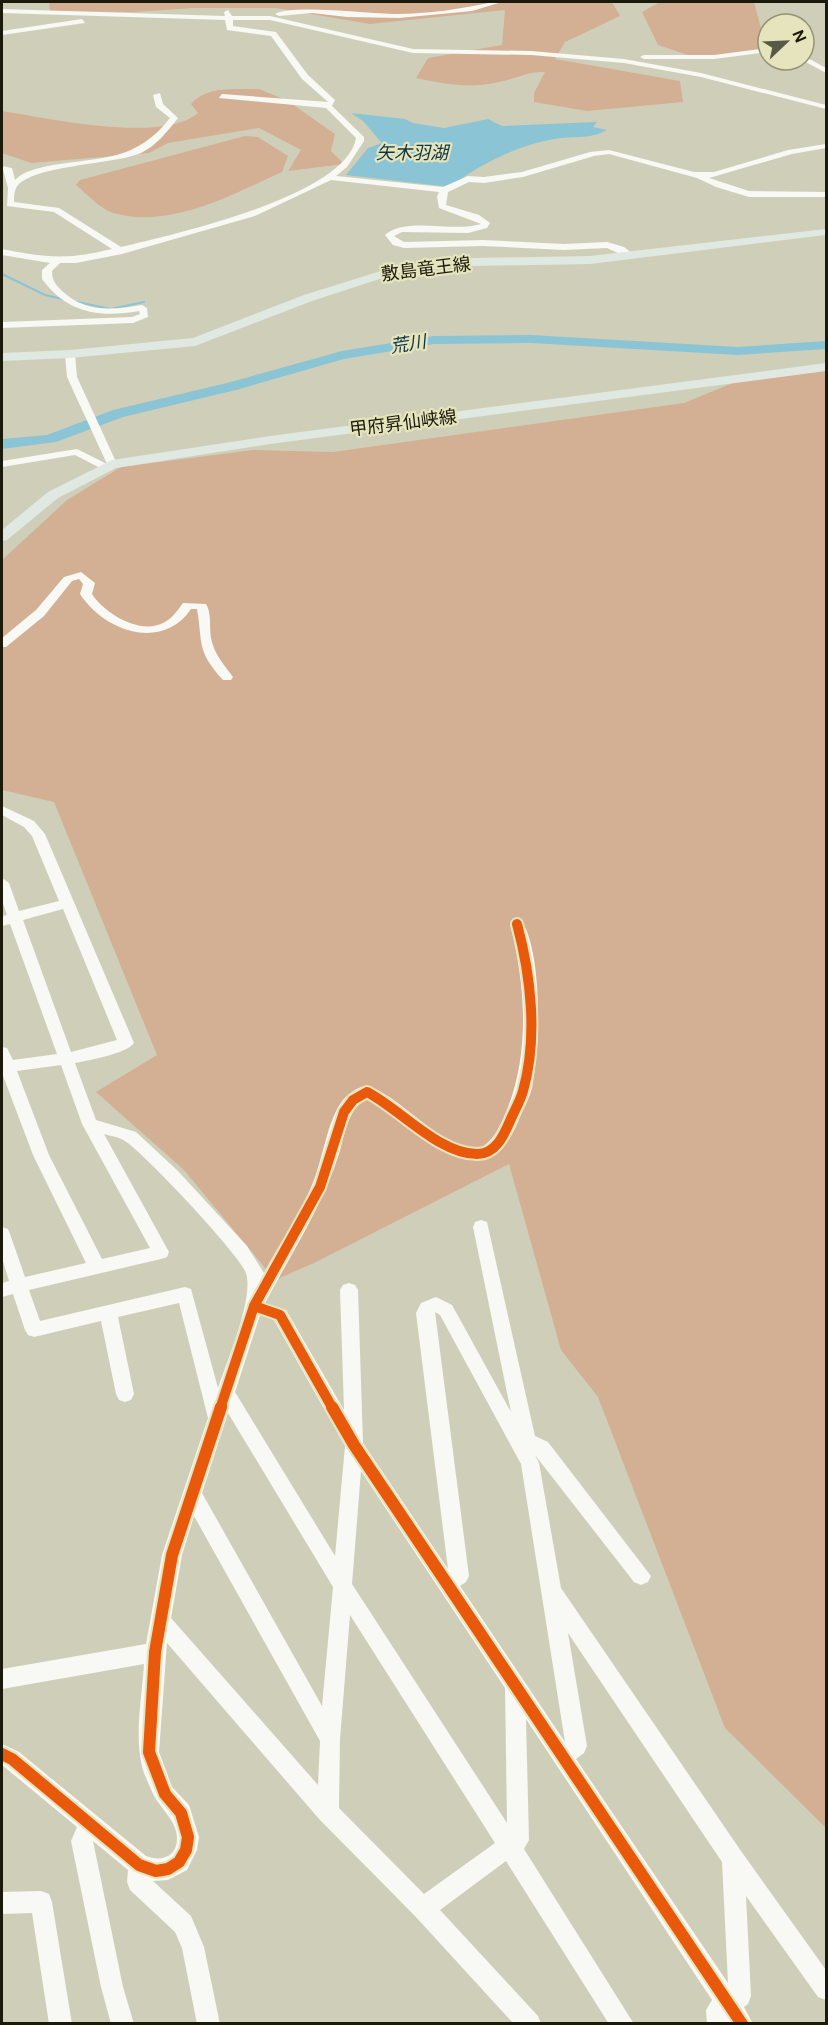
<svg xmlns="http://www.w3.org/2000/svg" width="828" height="2025" font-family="'DM Sans','Noto Sans JP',sans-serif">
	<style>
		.green { fill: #d3af94 }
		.water { fill: #8bc4d4 }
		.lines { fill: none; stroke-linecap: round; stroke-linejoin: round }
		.stream { stroke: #8bc4d4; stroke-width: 2 }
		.river { fill: #8bc4d4; fill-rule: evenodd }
		.minor { fill: #f8f8f4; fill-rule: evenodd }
		.major { fill: #e0e8e2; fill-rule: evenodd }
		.cycleway-far1-casing { stroke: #e5e4bc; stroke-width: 14 }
		.cycleway-casing { stroke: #e5e4bc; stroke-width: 16 }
		.cycleway-far1 { stroke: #e8590c; stroke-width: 10 }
		.cycleway { stroke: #e8590c; stroke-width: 12 }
		.labels { text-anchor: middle; stroke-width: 4.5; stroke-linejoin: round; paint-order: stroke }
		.far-water-label { font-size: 18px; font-style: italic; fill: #0e3442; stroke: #e5e4bc }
		.far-street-label { font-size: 18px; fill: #1a190a; stroke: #e5e4bc }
	</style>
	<rect width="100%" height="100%" fill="#cfcfb9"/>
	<path class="green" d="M49,2H619H612L620,16L565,42L555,59L680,81L683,102L587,111L534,102V93L545,72C528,71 515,79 499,82C471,89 444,84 416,78L428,58L502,45L505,10L370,24L276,8H194L134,12L50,11Z
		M660,2H754L767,51L722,56H691L658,45L642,12Z
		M259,89L288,101L335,134L331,151L344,164L288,171L301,150L259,128L168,143L149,153L31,163L2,153V111C47,118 162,144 198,113L191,104C208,85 236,90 259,89Z
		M245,136L258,137L288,156L282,172C231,195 171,229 113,213C100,209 86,193 76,185L80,180Z
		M826,370V1828L725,1728L598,1397L561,1350L509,1164L314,1263L275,1280L184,1170L96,1092L157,1055L54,802L2,790V560L67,500L121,467L253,450L333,452L684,403L740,380Z"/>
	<path class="water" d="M351,113L405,119L413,123L444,128L488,119L502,126L597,122L593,127L607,130C592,139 577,136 561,138C523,143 480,163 450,187L346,175L368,148L382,143L363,121Z"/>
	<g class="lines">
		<path class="stream" d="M2,274L45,295L67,300
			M77,302L111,309L144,302"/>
		<path class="river" d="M531,335L738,347L826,341V349L738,355L531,343L434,344L344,359L236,390L123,417L56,442L2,449V439L47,435L113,410L227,383L342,351L434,336Z"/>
		<path class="minor" d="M493,2H502L472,11L399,18L347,17L312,13L279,16L275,14C293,4 370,14 396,14C427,14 462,9 493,2Z
			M2,9L225,16L224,12L228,10L232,16H270L413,49L531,51L624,59L701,73L826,105V109L701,77L624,63L531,55L413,53L270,20H233V26L276,32L308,75L335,100L332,106L364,137V141L347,167L336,176L443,187L468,176L484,177L522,172L590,152L609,150L694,172H714L788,150L826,144V148L792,154L709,178L749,191L826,192V197H749L716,187L697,178L609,154L594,156L523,177L484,183L469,182L448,192L446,205L479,215L490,223L487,228L468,233L402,232L394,236L404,242L483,240L564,244L607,242L624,247L636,256L631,259L607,248L564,250L483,246L404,248L393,245L385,235C407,216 453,233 481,224L439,208L437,197L439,192L331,180L255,216L122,254L76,263H60L52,271C52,280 55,284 62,291C86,313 112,310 142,305L147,308L148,317L133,323L2,328V322L132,317L140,314L139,311C99,318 67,313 42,279V270L50,263L2,255V249C48,258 66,260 112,249L54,212L7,206L8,188L2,166L12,168L15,180C25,170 39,168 53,165C102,157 137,161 170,118L156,107L153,95L160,93L163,104L178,118C167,132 157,145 141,153C113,165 29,165 16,188C14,192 14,198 14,202L59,208L121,247C171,235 347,196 356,138L326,108L219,98L222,94L328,102L302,79L271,36L227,30L225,20L2,13Z
			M82,19L85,23L2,35V31Z
			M768,48V52L714,59H644L640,57L644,55H714Z
			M804,56L826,68V73L802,60Z
			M70,351L75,354L77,377L117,464L104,470L75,455L2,467V461L77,449L107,464L67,377L65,354Z
			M81,572L95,583L92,594C104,613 140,635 163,623C172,619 177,611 183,603L206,604C212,614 209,626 211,638C214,654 224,665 233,677L231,680H223C196,650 203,644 197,609H191C162,652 104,631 80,594L83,584L79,579L72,581L44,616L6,647H2V638L36,610L64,577Z
			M2,806L34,821L45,834L134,1043C126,1054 89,1060 75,1063L96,1120L136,1132L178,1171L247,1246L264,1273C279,1244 300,1215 312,1185C323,1160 327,1120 343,1100C348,1094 359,1086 367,1086C371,1086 376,1090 379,1091C409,1106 446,1152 482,1147C493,1140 498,1130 503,1119C531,1058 526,987 510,924L512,921H522C543,957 540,1048 532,1088C529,1100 522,1111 518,1122C510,1140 499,1160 477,1160C438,1160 404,1123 374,1103L367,1099C347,1109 345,1135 339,1154C322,1207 291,1254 265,1303L286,1310L344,1410L340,1290L343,1285L349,1283L355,1285L358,1290L363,1443L448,1569L416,1313L421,1303L436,1297L452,1305L511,1412L473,1227L475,1222L481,1220L487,1222L535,1436L548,1442L651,1576L648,1582L641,1585L634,1582L535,1455L539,1463L561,1588L741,1851L826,1970V2000L818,1997L746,1896L751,1996L748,2004L744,2007L753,2024H707L706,2010L712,2000L526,1719L529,1840L524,1849L634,2024H609L506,1861L440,1910L538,2016L541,2024H514L415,1916L320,1820L167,1643L159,1752L172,1787L189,1805L199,1837L197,1850L187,1870L168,1880L153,1881L191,1916L204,1947L220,2024H197L182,1948L175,1932L130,1890L127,1882L128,1870L93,1841L123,1987L134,2024H111L101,1987L71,1841L77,1827L2,1765V1744L19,1752L146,1856C161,1862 178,1857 177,1837C176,1822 166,1814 158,1802C152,1794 148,1782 144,1773C133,1739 142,1698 144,1664L2,1689V1669L146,1644L162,1555L208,1418L179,1303L118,1317L134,1394L131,1400L125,1402L119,1400L116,1394L101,1321L34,1337L28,1335L25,1330L13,1294L2,1297V1283L9,1281L2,1258V1227L8,1229L10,1234L25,1277L86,1263L33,1155L2,1073V1047L7,1048L13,1060L57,1054L10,924L2,926V916L7,915L2,901V878L9,883L19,911L59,901L32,836L24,827L2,815ZM63,909L117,1040L71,1052L23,920ZM61,1065L82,1124L150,1248L102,1259L49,1155L17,1071ZM104,1134C110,1136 120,1137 125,1141C145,1154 240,1255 246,1273C254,1298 227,1361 218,1388L191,1289L185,1287L40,1321L29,1290L161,1259L167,1257L169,1252ZM435,1312L440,1315L521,1464L565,1742L460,1586L466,1582L469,1576ZM260,1315L274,1320L345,1446L335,1556L235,1392ZM228,1413L333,1587L322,1706L202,1493ZM361,1471L505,1688L507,1823L352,1584ZM194,1516L320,1741L318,1785L171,1618L182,1555ZM350,1615L495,1843L424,1894L339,1808L340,1739ZM568,1633L722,1862L728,1983L576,1759L584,1753L587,1746Z
			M41,1891L49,1894L52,1902L72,2024H49L32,1913L2,1914V1892Z"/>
		<path class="major" d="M826,229V235L590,264L473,266L401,272L312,301L195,346L70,358L2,361V353L70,350L193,338L304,295L400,265L473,258L590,256Z
			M826,363V371L270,444L116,468L58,498L7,540L2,541V530L48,492L112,460L270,436Z"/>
		<defs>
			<path id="cycleway-far1" d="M254,1306L280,1315L333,1409
				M220,1409L254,1306L320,1187L344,1112L353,1100L367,1092C400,1109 439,1154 477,1154C496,1154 504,1135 510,1121C514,1111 520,1102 523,1091C538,1038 531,976 517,924"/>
			<path id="cycleway" d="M332,1407L354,1445L742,2024
				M2,1754L12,1759L139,1865L156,1871L168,1869L179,1862L186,1850L188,1837L181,1813L165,1794L149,1752L155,1652L172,1555L221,1407"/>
		</defs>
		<use href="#cycleway-far1" class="cycleway-far1-casing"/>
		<use href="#cycleway" class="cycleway-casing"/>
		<use href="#cycleway-far1" class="cycleway-far1"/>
		<use href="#cycleway" class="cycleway"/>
	</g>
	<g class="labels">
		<g class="far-water-label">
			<text x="412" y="159">矢木羽湖</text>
			<text transform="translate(408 344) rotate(-9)" y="6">荒川</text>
		</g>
		<g class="far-street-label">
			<text transform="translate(426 269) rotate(-7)" y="6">敷島竜王線</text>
			<text transform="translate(403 423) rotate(-7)" y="6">甲府昇仙峡線</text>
		</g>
	</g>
	<rect width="828" height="2025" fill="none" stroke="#1a190a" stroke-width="6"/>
	<g transform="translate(786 42) rotate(67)"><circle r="28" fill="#e5e4bc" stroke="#949375" stroke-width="1.5"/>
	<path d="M0-4.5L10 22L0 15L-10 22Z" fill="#595947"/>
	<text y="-9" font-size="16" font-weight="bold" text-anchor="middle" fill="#1a190a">N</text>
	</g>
</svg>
